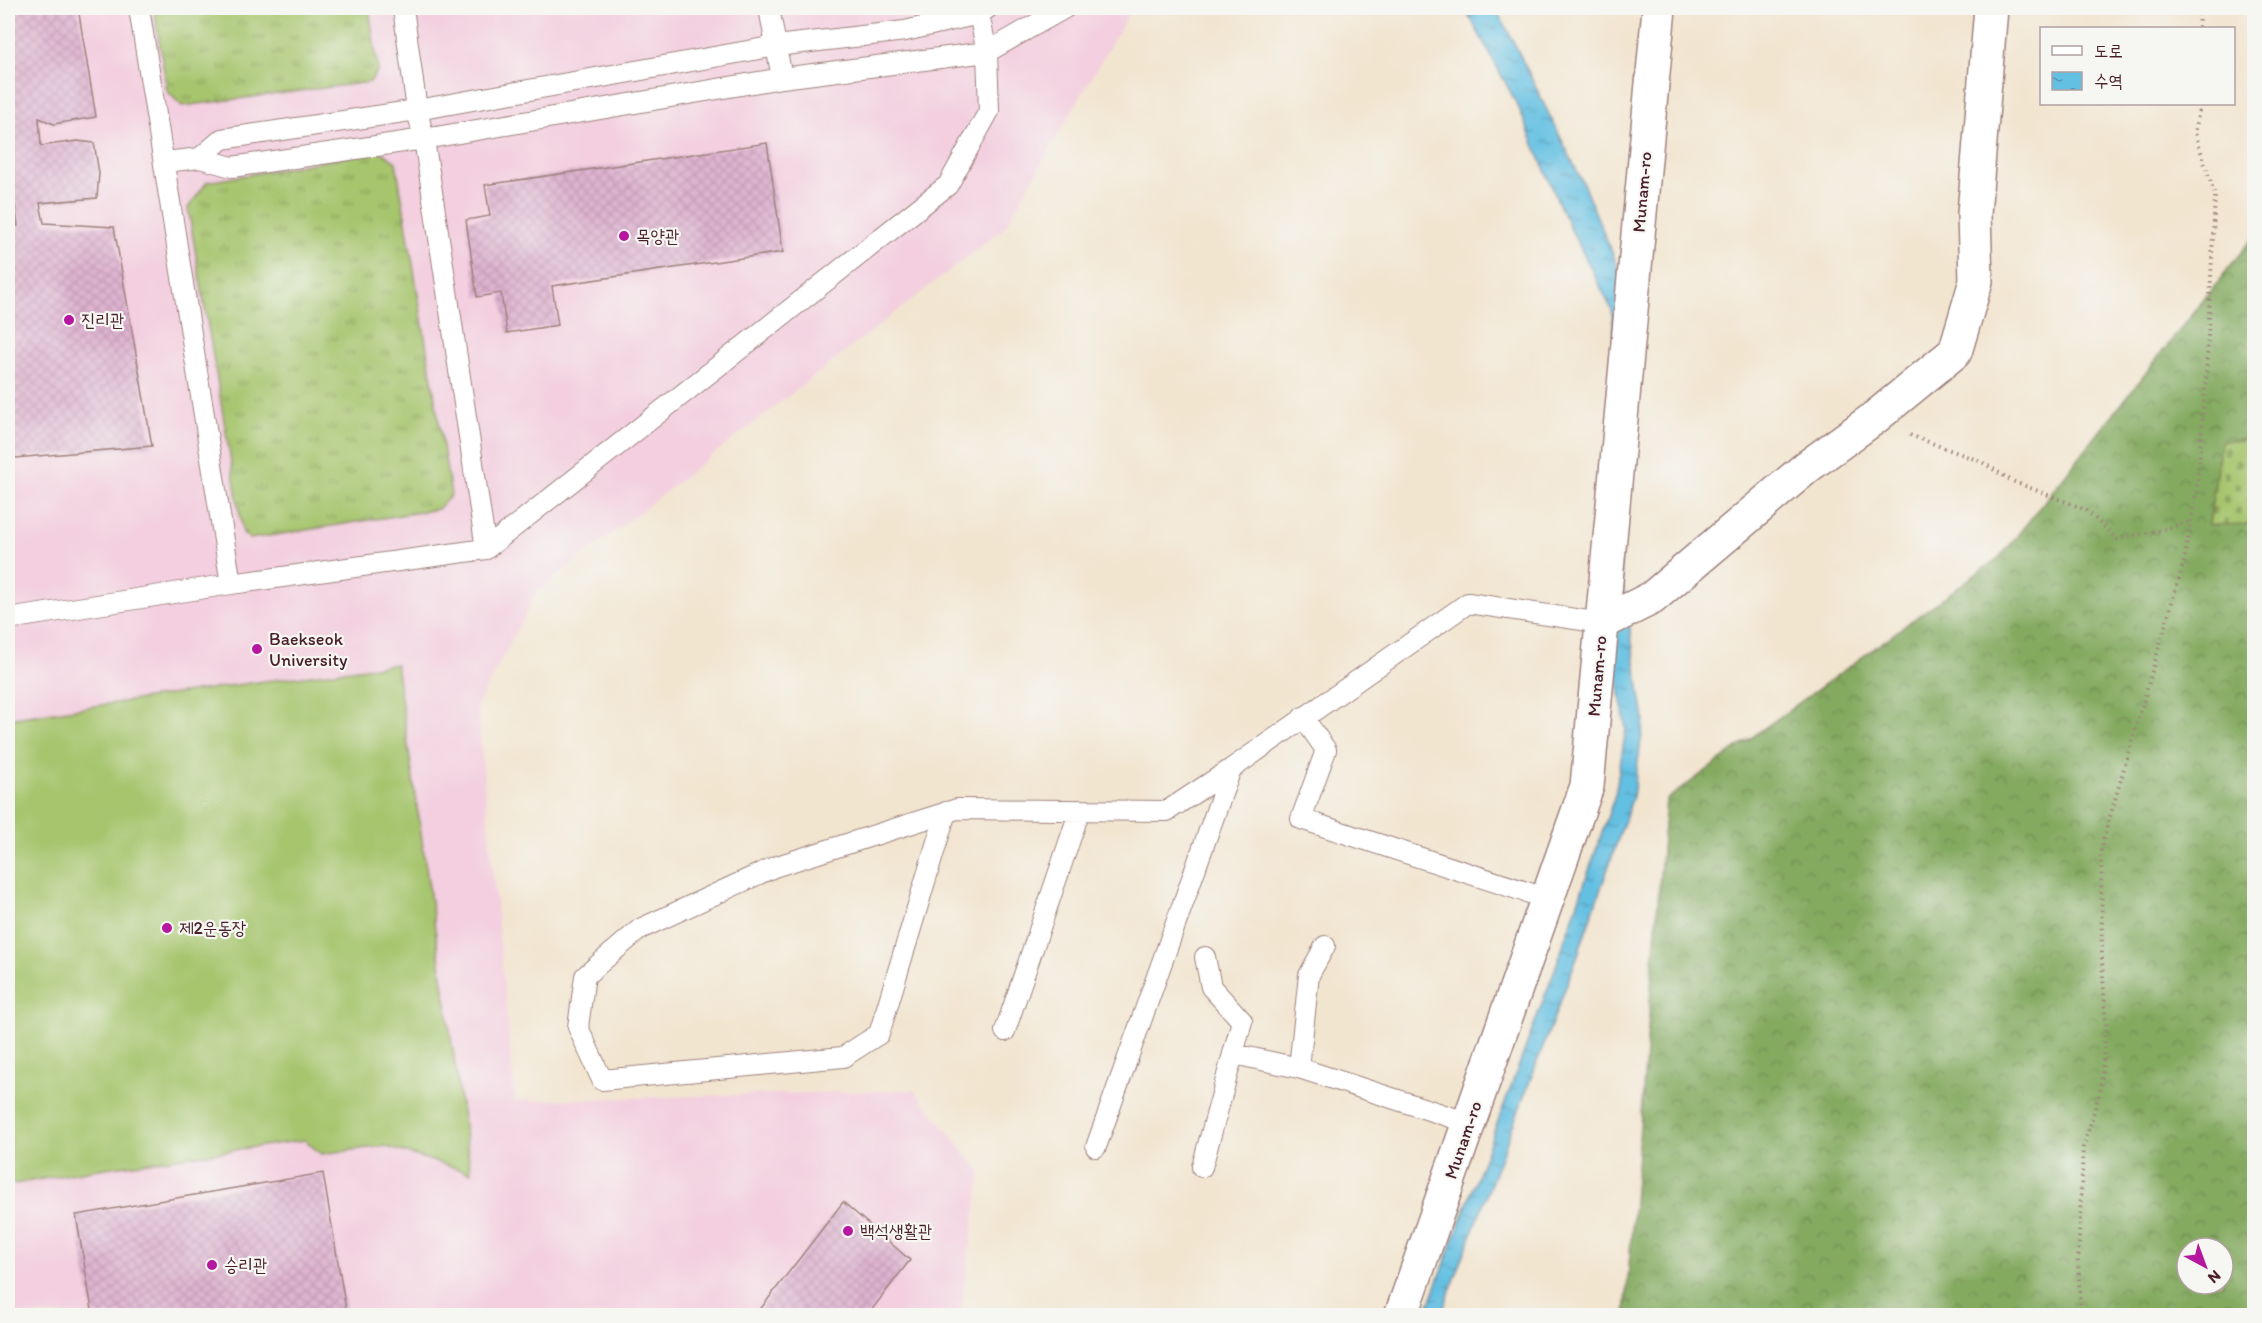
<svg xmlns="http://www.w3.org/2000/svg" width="2262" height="1323" font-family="Itim,'Poor Story',sans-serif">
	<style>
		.built { fill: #f3cfdf }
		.grass { fill: url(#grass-tufts); stroke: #78724c; stroke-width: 1.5 }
		.forest { fill: url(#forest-crowns); stroke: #676446; stroke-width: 1.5; fill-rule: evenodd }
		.cemetery { fill: url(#cemetery-stones); stroke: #78724c; stroke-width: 1.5 }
		.garden { fill: #a6c56d; stroke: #78724c; stroke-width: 1.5 }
		.water { fill: url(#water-ripples); stroke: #577086; stroke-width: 1.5 }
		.building { fill: url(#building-cross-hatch) }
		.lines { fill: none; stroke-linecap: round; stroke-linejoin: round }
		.lane-casing { stroke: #9e827e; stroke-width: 22 }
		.street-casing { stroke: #9e827e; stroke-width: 36 }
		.path { stroke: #9e827e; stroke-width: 4; stroke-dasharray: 1.5 4.5; stroke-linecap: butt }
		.lane { stroke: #fff; stroke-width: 20 }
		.street { stroke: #fff; stroke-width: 33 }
		.poi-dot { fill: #b5179e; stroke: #f6f6f2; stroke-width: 2 }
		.labels { text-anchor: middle; stroke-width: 4.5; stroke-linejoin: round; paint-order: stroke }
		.street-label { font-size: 18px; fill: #4a1f2b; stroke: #f6f6f2 }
		.poi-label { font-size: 18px; fill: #4a1f2b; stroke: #f6f6f2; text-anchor: start }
	</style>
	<defs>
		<pattern id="grass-tufts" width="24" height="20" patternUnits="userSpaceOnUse" patternTransform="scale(1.5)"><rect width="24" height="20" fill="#a6c56d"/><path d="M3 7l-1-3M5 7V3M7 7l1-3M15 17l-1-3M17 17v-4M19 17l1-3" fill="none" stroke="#899f5a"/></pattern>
		<pattern id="forest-crowns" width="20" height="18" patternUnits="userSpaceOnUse" patternTransform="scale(1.5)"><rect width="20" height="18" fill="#84aa60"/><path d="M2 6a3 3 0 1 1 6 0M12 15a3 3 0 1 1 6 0" fill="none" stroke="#6e8a4f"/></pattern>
		<pattern id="cemetery-stones" width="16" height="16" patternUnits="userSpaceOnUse" patternTransform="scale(1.5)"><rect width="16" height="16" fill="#a6c56d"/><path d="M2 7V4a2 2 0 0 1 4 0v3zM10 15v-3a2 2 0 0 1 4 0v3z" fill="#899f5a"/></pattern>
		<pattern id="water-ripples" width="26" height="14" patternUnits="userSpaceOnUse" patternTransform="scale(1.5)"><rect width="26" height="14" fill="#64c0e2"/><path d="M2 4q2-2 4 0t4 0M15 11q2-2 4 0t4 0" fill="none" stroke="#549bb7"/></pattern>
		<pattern id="building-cross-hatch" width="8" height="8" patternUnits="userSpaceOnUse" patternTransform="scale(1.5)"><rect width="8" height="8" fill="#deb4d0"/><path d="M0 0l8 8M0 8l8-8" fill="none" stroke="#c09ab3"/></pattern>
	</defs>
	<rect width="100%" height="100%" fill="#f6f6f2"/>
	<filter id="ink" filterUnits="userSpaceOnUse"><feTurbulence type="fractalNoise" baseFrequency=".0167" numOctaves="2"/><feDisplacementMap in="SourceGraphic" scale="12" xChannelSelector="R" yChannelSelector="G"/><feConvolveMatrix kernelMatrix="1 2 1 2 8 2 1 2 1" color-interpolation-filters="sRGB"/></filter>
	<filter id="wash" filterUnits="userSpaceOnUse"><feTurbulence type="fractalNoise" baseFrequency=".008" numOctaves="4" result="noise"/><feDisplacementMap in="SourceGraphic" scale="24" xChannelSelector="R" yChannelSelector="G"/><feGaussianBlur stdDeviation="1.35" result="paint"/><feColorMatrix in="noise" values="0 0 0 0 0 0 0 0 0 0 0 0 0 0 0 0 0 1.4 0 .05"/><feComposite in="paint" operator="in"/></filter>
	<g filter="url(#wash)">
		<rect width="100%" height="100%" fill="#f2e5d0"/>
		<path class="built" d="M8,8H1132L1004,228L537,592L477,706L515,1101L914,1090L981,1172L960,1315H8Z"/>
		<path class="grass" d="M154,8H369L378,70L370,82L182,106L167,91Z
			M380,151L396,162L451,495L438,509L250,539L243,533L188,208L207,182Z"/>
		<path class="forest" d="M2254,236V440L2221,441L2209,524H2254V1315L1625,1316L1666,800L2002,555ZM2187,1248H2223V1284H2187Z"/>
		<path class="cemetery" d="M2254,440V524L2209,525L2221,441Z"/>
		<path class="garden" d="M396,664L471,1173L384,1146L321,1154L305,1140L92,1170L8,1185V719L250,683Z"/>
		<path class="water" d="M1465,8H1495L1508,31L1582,181L1615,260L1633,315L1620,565L1644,720L1633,796L1577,957L1441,1315L1425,1316L1555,969L1615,795L1626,729L1611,641L1621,397L1612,310L1564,216L1518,106Z"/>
		<g id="blocks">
			<path class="building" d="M8,8H78L96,117L54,124L39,118L41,146L77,141L94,143L99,173L97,198L40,203L44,223L114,227L152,446L15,458L8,412V228L18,226L15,205L8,206Z
				M767,143L783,252L552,286L558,325L507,333L501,293L477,297L466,220L490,216L485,185Z
				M323,1173L347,1316H93L76,1215Z
				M843,1202L910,1260L867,1316H755Z"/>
		</g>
	</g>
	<g filter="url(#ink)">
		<use href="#blocks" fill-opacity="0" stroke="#9e827e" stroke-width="1.5"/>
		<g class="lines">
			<defs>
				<path id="lane" d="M139,8L231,584
					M403,8L417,110L424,139L486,549
					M769,8L782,78
					M200,158L222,139L417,110L776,46L905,31L979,14L988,8
					M165,162L200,158L232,167L424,139L782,78L987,52L1065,8
					M8,619L231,584L486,549L948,185L989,111L987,52L979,14
					M1303,717L1326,750L1301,819L1548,899
					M946,812L879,1034L843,1057L602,1080L578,1027L585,976L640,929L774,867L957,809L1167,811L1231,769L1468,603L1602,623
					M1005,1031L1080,810
					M1234,1054L1299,1068L1469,1123
					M1299,1068L1309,975L1325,946
					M1096,1147L1231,769
					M1202,1167L1242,1021L1211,987L1205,957"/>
				<path id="street" d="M1602,623L1652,598L1807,467L1873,419L1955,352L1976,281L1974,214L1991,8
					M1401,1316L1587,786L1659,8"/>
			</defs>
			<use href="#lane" class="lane-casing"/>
			<use href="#street" class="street-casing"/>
			<path class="path" d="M2198,8L2199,28
				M1910,435L1982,462L2012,481L2077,506L2087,511L2117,539L2157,531L2191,521
				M2081,1316L2078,1262L2083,1148L2101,1088L2106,1025L2102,961L2101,848L2184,561L2197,488L2206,377L2215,196L2195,133L2200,104"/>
			<use href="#lane" class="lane"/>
			<use href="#street" class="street"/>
		</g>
	</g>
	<g class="poi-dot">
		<circle cx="624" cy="236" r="6"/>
		<circle cx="69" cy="320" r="6"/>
		<circle cx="257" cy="649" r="6"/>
		<circle cx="167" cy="928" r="6"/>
		<circle cx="848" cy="1231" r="6"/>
		<circle cx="212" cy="1265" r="6"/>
	</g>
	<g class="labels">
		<g class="street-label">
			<text transform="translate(1642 192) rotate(-85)" y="6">Munam-ro</text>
			<text transform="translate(1597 676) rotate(-85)" y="6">Munam-ro</text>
			<text transform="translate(1463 1140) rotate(-71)" y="6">Munam-ro</text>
		</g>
		<g class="poi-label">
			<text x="636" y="242">목양관</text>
			<text x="81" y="326">진리관</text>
			<text x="269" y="645">Baekseok<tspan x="269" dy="21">University</tspan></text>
			<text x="179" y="934">제2운동장</text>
			<text x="860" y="1237">백석생활관</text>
			<text x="224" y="1271">승리관</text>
		</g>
	</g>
	<rect width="2262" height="1323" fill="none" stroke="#f6f6f2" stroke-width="30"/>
	<rect x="2040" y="27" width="195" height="78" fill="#f6f6f2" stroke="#b1a0a2" stroke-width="1.5"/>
	<rect x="2052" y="46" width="30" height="9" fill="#ffffff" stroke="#b1a0a2" stroke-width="1.5"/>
	<text x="2094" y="57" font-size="18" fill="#4a1f2b">도로</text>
	<rect x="2052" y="72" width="30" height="18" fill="url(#water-ripples)" stroke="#b1a0a2" stroke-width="1.5"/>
	<text x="2094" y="87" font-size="18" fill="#4a1f2b">수역</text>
	<g transform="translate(2205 1266) rotate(139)"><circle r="28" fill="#f6f6f2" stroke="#b1a0a2" stroke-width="1.5"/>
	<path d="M0-4.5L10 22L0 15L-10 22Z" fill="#b5179e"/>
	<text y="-9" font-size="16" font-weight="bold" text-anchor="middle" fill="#4a1f2b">N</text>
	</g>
</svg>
